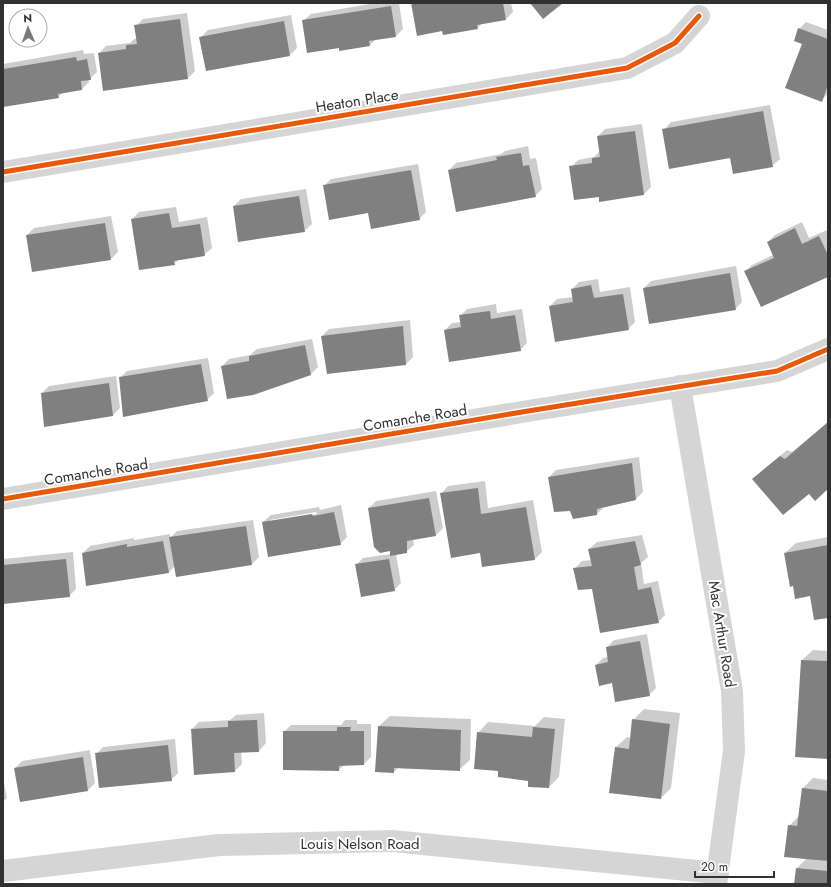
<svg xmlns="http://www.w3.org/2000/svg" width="831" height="887" font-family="Jost,sans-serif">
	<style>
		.shadow { fill: #0003; fill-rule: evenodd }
		.building { fill: #808080 }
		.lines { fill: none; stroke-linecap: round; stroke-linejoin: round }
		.street { stroke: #d5d5d5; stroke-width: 22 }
		.cycleway-casing { stroke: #fff; stroke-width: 8 }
		.cycleway { stroke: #e8590c; stroke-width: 5 }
		.labels { text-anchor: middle; stroke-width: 4; stroke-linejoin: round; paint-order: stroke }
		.street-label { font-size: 15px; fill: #313131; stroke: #fff }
	</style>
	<rect width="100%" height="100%" fill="#fff"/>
	<path class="shadow" d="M376,3H399L403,29L396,36L376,39L370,45L340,47L303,21L311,14Z
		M412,3H511L513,12L506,19L483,23L477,28L443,30Z
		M187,13L195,71L188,78L99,53L106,46L130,43L134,39L137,38L136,26L143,19Z
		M291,15L297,48L290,55L200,38L208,30Z
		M806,22L828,30V94L821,100L799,29Z
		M83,50L84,54L94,53L97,72L90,79H88L89,82L82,89L64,92L58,97L3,106V64Z
		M770,105L780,159L772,166L664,130L671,122Z
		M642,124L651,187L644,194L599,196L571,167L578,160L594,157L600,151L598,136L605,129Z
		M528,146L530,159L536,158L542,189L535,196L449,170L456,163L501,154L505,151Z
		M418,164L426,212L419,219L369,212L324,186L331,179Z
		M306,189L312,224L304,231L234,206L241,199Z
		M176,207L179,222L207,217L212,248L204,255L179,259L174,264L132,219L139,212Z
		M111,216L118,252L111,259L27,235L34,228Z
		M802,222L809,238L827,230L828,233V276L745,272L752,265L773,255L768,242L775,235Z
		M736,266L742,302L735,309L644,288L651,281Z
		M598,279L600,292L630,287L635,322L628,329L550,306L557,299L573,297L572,289L579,282Z
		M496,304L497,313L522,309L527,343L520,350L445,330L452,323L461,322L460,316L467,309Z
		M410,320L413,357L406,364L322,336L329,329Z
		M312,339L318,367L310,375L222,366L229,359L250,355L257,349Z
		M208,358L214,393L207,400L120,378L127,371Z
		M116,376L120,408L113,415L45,426L42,393L49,386Z
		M828,422V488L809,492L761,472L787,450L792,452Z
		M639,457L643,492L635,500L604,507L597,514L571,510L549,477L556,470Z
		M485,481L488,508L533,500L542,552L535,559L483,566L481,551L441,494L448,486Z
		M436,491L443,528L436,535L413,539L414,545L406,552L396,554L401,583L394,590L356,565L363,558L391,554V550L369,508L376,501Z
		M341,505L347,537L340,544L263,522L271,515L319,507L320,510ZM316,512L317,514L270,522V520Z
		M253,520L259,557L252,564L177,576L175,566L168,573L83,553L90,546L134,538V540L170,534V538L177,531Z
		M642,535L648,557L641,563L644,584L658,581L665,615L658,622L592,588L575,568L582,561L592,560L589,549L597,542Z
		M828,537V617L811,595L794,585L785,553L796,543Z
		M73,552L76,589L69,596L3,603V559Z
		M647,634L656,688L649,695L613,682L596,665L603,658L608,657L607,647L614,640Z
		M813,650L828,651V758L796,756L802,660Z
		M644,709L680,713L671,788L661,798L616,747L627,737L631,738L633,720Z
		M264,713L266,743L259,751H241L242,764L235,771L192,729L199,722L230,720L236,715Z
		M390,716L471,719L470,760L459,770L398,768L394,772L379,726Z
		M544,717L565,719L559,777L549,787L529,780L478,733L488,722L535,726Z
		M345,720H357V724H371V757L364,764L344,765L339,770L284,732L291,725H341Z
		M175,739L178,773L171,780L96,754L103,747Z
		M90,750L95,783L88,790L20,801L15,768L22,761Z
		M3,778L7,798L3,802Z
		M813,778L828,780V884H795L797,868L807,858L789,826L800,815L803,788Z"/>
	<path class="building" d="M411,3H503L506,20L477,25L478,29L443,35L442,31L417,36Z
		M530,3H563L543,19Z
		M391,6L396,37L369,41L370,46L339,51V48L307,53L302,20Z
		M180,19L188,79L103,91L98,53L126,49V45L137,44L134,25Z
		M284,21L290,56L206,71L199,37Z
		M798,28L828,39V85L822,102L785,88L802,44L794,41Z
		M76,57L77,61L87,59L91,80L81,81L82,90L58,94L59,98L3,107V69Z
		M763,111L773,167L733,174L730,158L669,169L662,129Z
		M635,131L644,195L599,202V197L574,200L569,166L592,163V158L600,157L597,136Z
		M521,153L523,166L529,165L536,197L456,212L448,170L497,160L496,157Z
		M411,170L420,220L371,229L368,213L329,220L323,185Z
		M299,196L305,232L238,242L233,206Z
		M169,213L172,228L200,224L205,256L174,261L175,265L139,270L131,219Z
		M105,223L111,260L32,272L26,235Z
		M795,228L802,244L819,236L828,255V277L761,307L744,271L774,258L767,242Z
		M730,273L736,310L649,324L643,288Z
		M591,285L594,298L623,294L629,330L555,342L549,306L573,302L571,289Z
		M490,311L491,319L515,315L521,351L449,362L444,330L461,327L459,315Z
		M403,326L406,365L327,374L321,336Z
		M305,345L311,375L253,395L227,399L221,366L249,361V356Z
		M201,364L208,401L123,417L119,377Z
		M109,383L113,416L44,427L41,393Z
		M828,422V489L815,501L809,494L783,515L752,479L780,456L785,459Z
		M632,463L636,500L597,509V515L573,519L570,511L554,512L548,477Z
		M478,488L481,514L526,507L535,560L482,567L480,553L451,558L440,493Z
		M429,498L436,536L407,541V553L390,556V551L380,553L374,547L368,508Z
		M334,512L341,545L268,557L262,522L312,514L313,516Z
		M246,526L252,565L176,577L169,537Z
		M163,541L169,573L86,586L82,553L127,544V547Z
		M635,541L641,565L634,567L638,590L651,587L659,623L600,633L592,589L578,590L573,568L592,566L588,549Z
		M828,545V618L814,620L810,596L795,599L793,586L790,587L784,553Z
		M66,559L70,597L3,604V565Z
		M389,559L395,591L361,597L355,564Z
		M640,641L650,696L615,702L612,683L599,686L595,665L608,662L606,647Z
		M801,660L828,661V759L795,757Z
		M632,719L670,724L661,799L609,793L615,747L629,749Z
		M257,720L259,752L234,753L235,772L194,775L191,729L228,727V721Z
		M378,726L461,730L460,771L394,768V773L375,772Z
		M337,727H351L350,731H364V765L339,766V771L283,770V731H337Z
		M533,727L555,729L549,788L528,787V781L498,777V771L474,769L477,732L532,737Z
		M168,745L172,781L99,788L95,753Z
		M83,757L88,791L20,802L14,768Z
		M802,788L828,791V861L784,857L788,825L797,826Z
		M796,868L828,871V884H794Z"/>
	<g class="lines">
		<path class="street" d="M3,172L627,68L675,43L699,16
			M680,386L732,691L734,751L716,884
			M3,499L522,412L777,371L828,349
			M3,871L219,845L392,841L718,873"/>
		<defs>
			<path id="cycleway" d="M3,172L627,68L675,43L699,16
				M3,499L522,412L777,371L828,349"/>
		</defs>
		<use href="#cycleway" class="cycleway-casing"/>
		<use href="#cycleway" class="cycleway"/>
	</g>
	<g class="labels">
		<g class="street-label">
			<text transform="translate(357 101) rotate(-9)" y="5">Heaton Place</text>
			<text transform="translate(415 418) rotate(-9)" y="5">Comanche Road</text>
			<text transform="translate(96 472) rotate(-9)" y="5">Comanche Road</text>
			<text transform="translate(722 634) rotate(81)" y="5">Mac Arthur Road</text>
			<text x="360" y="849">Louis Nelson Road</text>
		</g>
	</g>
	<rect width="831" height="887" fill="none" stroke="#313131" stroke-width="8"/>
	<g transform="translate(28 28) rotate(358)"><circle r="19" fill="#ffffff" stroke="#adadad"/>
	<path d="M0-3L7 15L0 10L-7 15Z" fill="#797979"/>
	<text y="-6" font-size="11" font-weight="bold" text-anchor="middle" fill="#313131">N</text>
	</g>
	<path d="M695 871v6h79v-6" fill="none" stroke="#313131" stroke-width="2"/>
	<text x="701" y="871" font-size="12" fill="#313131" stroke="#ffffff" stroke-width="3" paint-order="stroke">20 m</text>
</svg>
